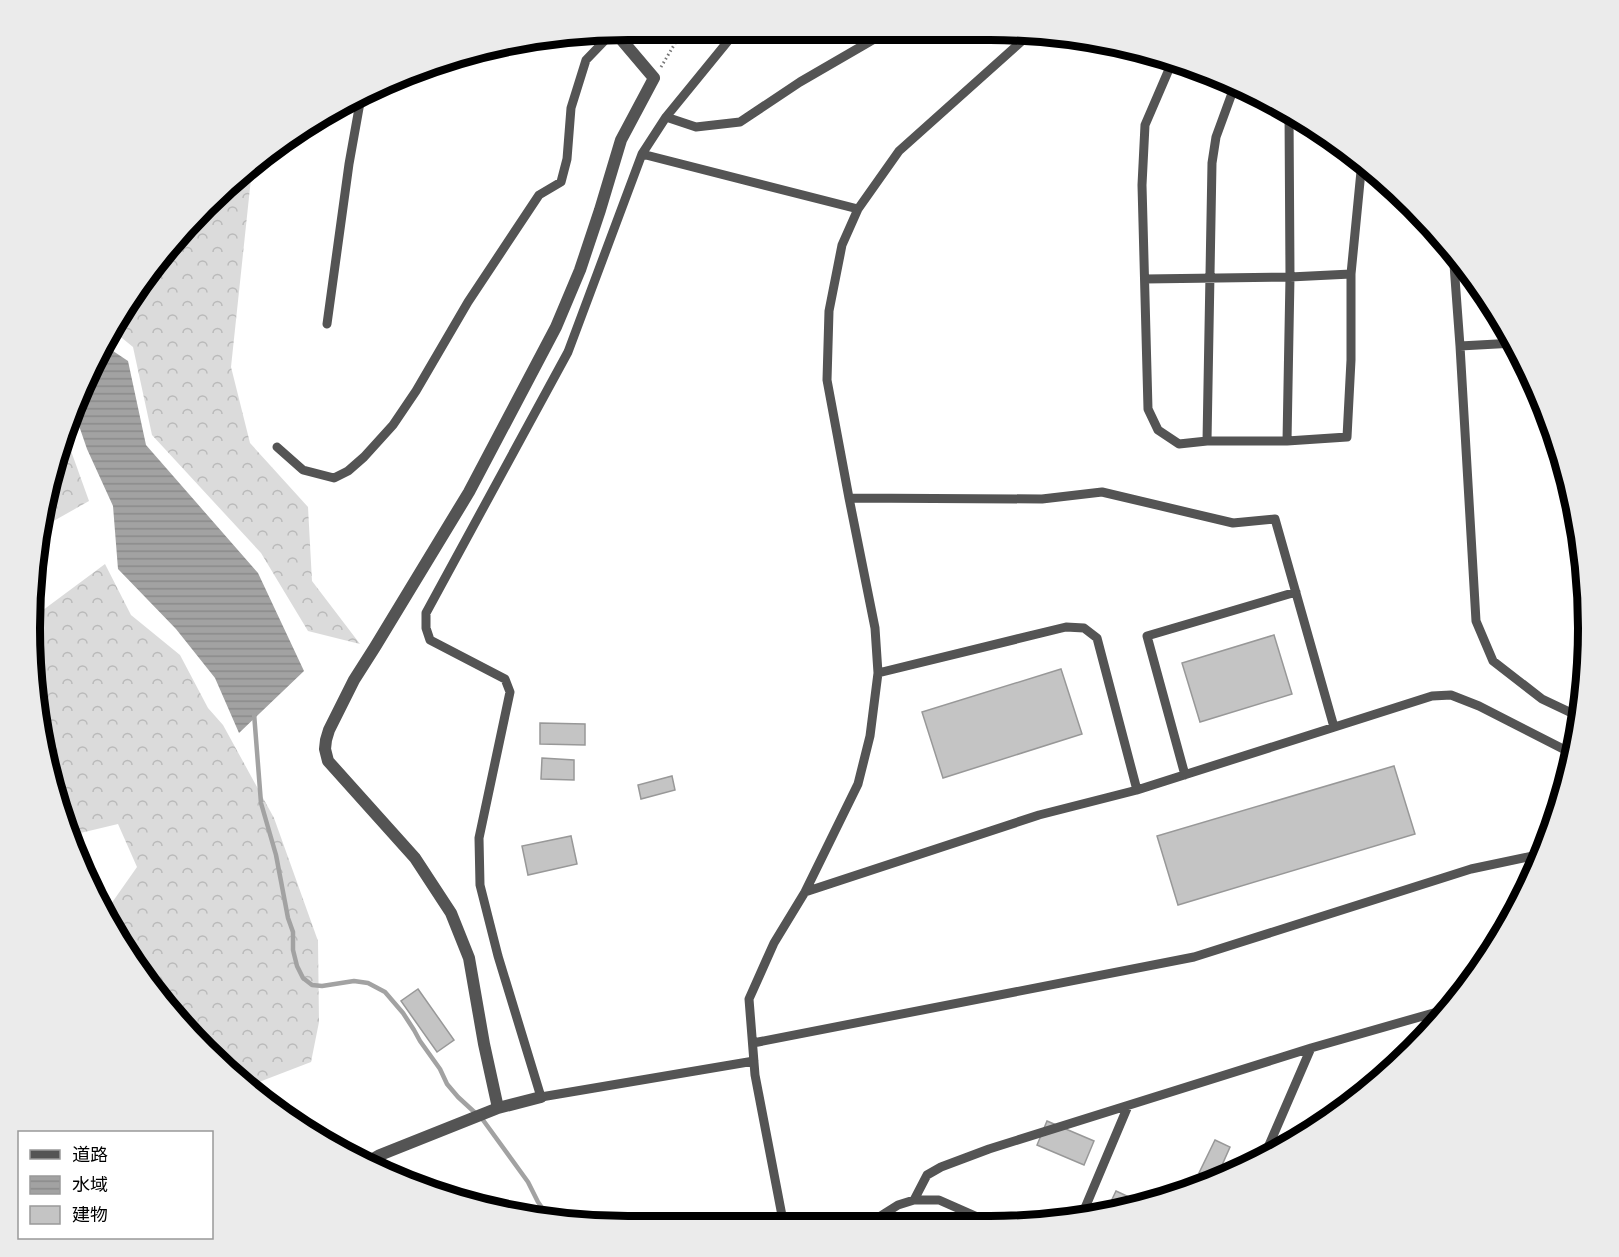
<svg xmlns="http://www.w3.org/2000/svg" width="1619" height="1257" font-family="'PT Sans Narrow','Noto Sans JP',sans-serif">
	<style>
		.forest { fill: url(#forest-crowns) }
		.water { fill: url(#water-rules) }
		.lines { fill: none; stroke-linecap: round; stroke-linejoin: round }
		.stream { stroke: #a2a2a2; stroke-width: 4.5 }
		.building { fill: #c4c4c4; stroke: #989898; stroke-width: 1.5 }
		.path { stroke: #767676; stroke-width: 3; stroke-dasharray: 1.5 3; stroke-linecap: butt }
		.service { stroke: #545454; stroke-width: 9 }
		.minor { stroke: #545454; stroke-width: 12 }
		.rim { fill: none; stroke: #000; stroke-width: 8 }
	</style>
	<defs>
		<pattern id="forest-crowns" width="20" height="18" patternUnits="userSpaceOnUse" patternTransform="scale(1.5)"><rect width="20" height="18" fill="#dbdbdb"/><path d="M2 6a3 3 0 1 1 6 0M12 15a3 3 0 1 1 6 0" fill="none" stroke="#bababa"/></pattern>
		<pattern id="water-rules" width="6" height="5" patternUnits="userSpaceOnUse" patternTransform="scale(1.5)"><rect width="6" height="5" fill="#a2a2a2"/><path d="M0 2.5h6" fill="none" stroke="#8a8a8a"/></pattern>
	</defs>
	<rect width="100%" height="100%" fill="#fff"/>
	<path class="forest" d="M252,169L231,367L250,443L308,507L312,581L360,644L308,631L261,553L152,435L133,347L111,329L205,206Z
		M66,437L89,501L43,527L50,474Z
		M105,564L131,615L180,655L208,708L223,725L274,818L318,941L319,1022L311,1062L259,1082L243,1080L179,1023L110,928L104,914L137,867L118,824L72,835L50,784L30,629L31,619Z"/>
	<path class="water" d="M104,345L128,361L146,445L258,573L304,671L239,733L215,678L176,629L118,569L113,506L87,449L75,414Z"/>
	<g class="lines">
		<path class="stream" d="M254,713L261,803L276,855L288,918L293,932V950L297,966L303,978L312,985L322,986L354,981L368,983L385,992L403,1013L414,1030L420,1041L440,1069L447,1084L458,1097L483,1120L528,1182L538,1202L545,1212L546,1219"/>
	</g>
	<path class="building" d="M1274,635L1292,694L1200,722L1182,663Z
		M1061,669L1082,734L943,778L922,712Z
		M540,723L585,724V745L540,744Z
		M542,758L574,760V780L541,779Z
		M1394,766L1415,834L1178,905L1157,836Z
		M672,776L675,790L641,799L638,785Z
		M571,836L577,864L528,875L522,846Z
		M418,989L454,1040L437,1052L401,1001Z
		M1047,1121L1094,1141L1084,1165L1037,1145Z
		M1215,1140L1230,1147L1215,1181L1199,1173Z
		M1116,1191L1142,1203L1107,1210Z"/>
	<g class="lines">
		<path class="path" d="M661,67L683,30"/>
		<path class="service" d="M737,30L666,117L642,154L568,352L426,613V628L430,640L505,679L510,692L479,838L480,885L498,956L541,1097L754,1061
			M1173,60L1145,125L1142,185L1148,409L1158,430L1179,444L1207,441H1287L1347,437L1351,360V274L1362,161
			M666,117L696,127L740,122L800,82L888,31
			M642,154L858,209
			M1453,251L1460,346L1476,621L1493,661L1542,699L1580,717
			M1145,279L1290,277L1351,274
			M327,324L349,164L361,97
			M1460,346L1515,343
			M1207,441L1212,163L1216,137L1235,85
			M1287,441L1290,277L1289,110
			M277,447L303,470L334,478L348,471L364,457L393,425L416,391L468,302L539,195L561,182L567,159L571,108L586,60L613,32
			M849,498L1042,499L1102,492L1233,523L1275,519L1334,727
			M1185,775L1147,636L1296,592
			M1137,790L1432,696L1451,695L1479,706L1573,754
			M805,892L1039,815L1137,790L1097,638L1084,628L1066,627L878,673
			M753,1043L1194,957L1471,869L1542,854
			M1263,1159L1311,1048
			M914,1200L927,1175L941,1167L989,1149L1311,1048L1451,1008
			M1082,1215L1128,1106
			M784,1226L755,1075L749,999L774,943L805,892L858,784L870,736L878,673L875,628L849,498L827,380L829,311L842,245L858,209L899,151L1032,32
			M876,1226L879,1217L898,1205L914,1200H939L998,1226"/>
		<path class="minor" d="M498,1108L484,1044L469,958L451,913L415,858L328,761L325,749L326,740L329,730L354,680L375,647L469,492L556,327L580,270L600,210L621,140L654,78L615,32
			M366,1163L380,1155L498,1108L541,1097"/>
	</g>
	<path d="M0 0H1619V1257H0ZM628 40H990A588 588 0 0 1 1578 628V628A588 588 0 0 1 990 1216H628A588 588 0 0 1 40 628V628A588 588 0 0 1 628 40Z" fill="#ebebeb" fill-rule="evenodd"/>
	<path class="rim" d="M628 40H990A588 588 0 0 1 1578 628V628A588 588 0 0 1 990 1216H628A588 588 0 0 1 40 628V628A588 588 0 0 1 628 40Z"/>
	<rect x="18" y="1131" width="195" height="108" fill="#ffffff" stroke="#999999" stroke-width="1.5"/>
	<rect x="30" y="1150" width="30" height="9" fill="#545454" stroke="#999999" stroke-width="1.5"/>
	<text x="72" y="1161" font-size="18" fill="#000000">道路</text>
	<rect x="30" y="1176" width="30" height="18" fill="url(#water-rules)" stroke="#999999" stroke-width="1.5"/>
	<text x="72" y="1191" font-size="18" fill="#000000">水域</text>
	<rect x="30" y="1206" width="30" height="18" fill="#c4c4c4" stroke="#999999" stroke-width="1.5"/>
	<text x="72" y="1221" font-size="18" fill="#000000">建物</text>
</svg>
